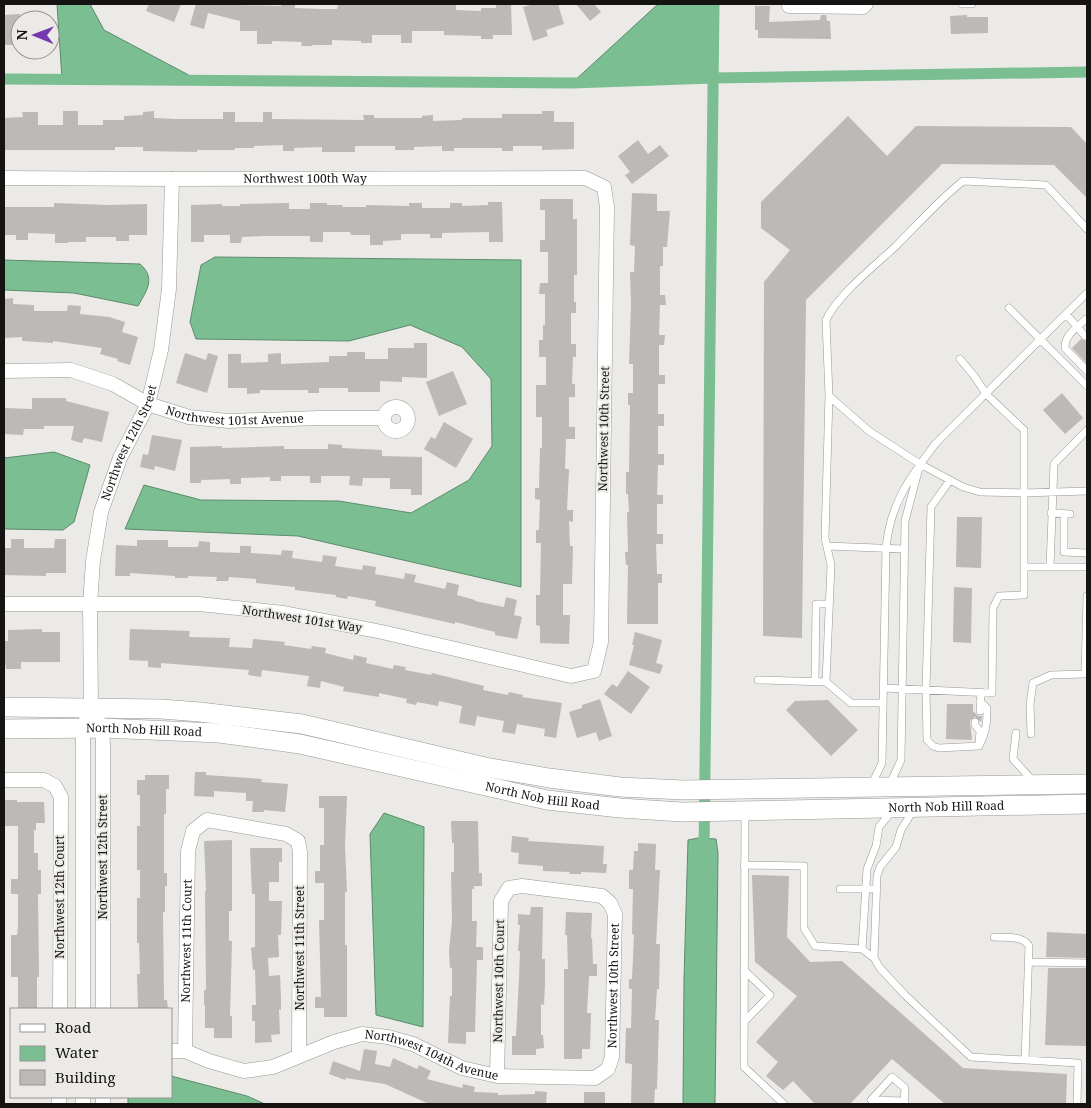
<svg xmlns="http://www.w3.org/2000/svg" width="1091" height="1108" font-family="'Noto Serif',serif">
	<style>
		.water { fill: #7abe92; stroke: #5c8b6c }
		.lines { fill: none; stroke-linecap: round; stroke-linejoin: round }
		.canal { stroke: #7abe92; stroke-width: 11 }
		.building { fill: #bcb9b7 }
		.service-casing { stroke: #989794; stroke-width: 8 }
		.minor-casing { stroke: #989794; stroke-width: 15 }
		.secondary-casing { stroke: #989794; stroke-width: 20 }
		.service { stroke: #fff; stroke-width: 7 }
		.minor { stroke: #fff; stroke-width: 14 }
		.secondary { stroke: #fff; stroke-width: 19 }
		.labels { text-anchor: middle; stroke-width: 4; stroke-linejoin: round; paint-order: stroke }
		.street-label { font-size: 12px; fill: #151413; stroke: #ebeae7 }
	</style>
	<rect width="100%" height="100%" fill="#ebeae7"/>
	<path class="water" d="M57,4H90L104,30L198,80L62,79Z
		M658,4H714L713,78L572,83Z
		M215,257L521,260V587L298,536L125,529L144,485L201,500L339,501L411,513L469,480L492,446L491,379L462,347L410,325L349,341L196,339L190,322L201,265Z
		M4,260L140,264C156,278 147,290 138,306L74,293L4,290Z
		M54,452L90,465L74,522L63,530L4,529V458Z
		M384,813L424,827L423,1027L376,1015L370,834Z
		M698,838L716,839L718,853L715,1104H683L684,979L688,840Z
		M171,1076L247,1096L265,1104H128V1097H171Z"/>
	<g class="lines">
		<path class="canal" d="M4,79L572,83L713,78L1087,72
			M704,853L714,4"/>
	</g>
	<path class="building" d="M149,4H181L174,22L146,11Z
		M196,4L281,6V4H295V8L321,9H337L338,4H456V10L481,11V8H496V4H511L512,35H493V39H481V36L444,35V31H412V43H401V35H372V43H361V41L332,40V45H313L312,46H301L302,42L272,41V44H257V31H240V21L208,13L204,29L190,25Z
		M534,4H558L564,24L546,30L548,36L533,41L523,7Z
		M576,4H594L601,12L590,21Z
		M755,6H770L769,22L820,20L821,15H826L827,21H830L831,39L758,38V30H755Z
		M20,14V45H4V15Z
		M967,15V17H988V33L951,34L950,16Z
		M63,111H78V125H103V120H124V116L143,115V112L154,111V118L175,119H223V112H235V122H263V112H272V119L364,120L363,115H374V118H422V116L433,115V121L462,120V118H502V114H542V111H554V122H574V149L542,150V146H513V151H502V148H454V151H442V146L414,147V150H395V146H355V152H322V147L294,148V151H283V145L254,146V148H235V150H197V152L143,151V147H115V150H4V118L23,117L22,112H38V125H63Z
		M848,116L887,156L916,126L1071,127L1087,144V198L1054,165L942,164L806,300L802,638L763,636L764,282L790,250L761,228V202Z
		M638,140L648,154L660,145L669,156L632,184L625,175L630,172L618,156Z
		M632,193L657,194V211H670L667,247H663V266H660V295H665L666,305H660L659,335H665L664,345H659V375H665V384H658V414H664V426H658V454H664V465H658L657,495H663V504H657V534H663V544H656L657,574H662V583H658V624H627L628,565H626L625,552H628L627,512H629L628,494H626V472H629L630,405H628V393H633V364H629L631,305L630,272H634L635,246L630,245Z
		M540,199H573V219H577V275H574V302H576V313H571V344H576V357H573L572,384H575V397H569V427H575V439H566L565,469H569L567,510H573V522L569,521L570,546H573L572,584H563V615H570L569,644L540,643V626L536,625V595H540L541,543H536V530H539L540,500L535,499V488H539L540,448H542V417H536V385H546V357H539V340H543V325H545V294H539L540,283H548V252H540V240H545V210H540Z
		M488,202H502L503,242H489V232L442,233V238H430V234H401V240L383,241V245H370V235H351L350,232H323V242H310V236H263L242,237L241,243H230V235H204V242H191V205L222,204V206H240V204L289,203V209H310V203H327V205H342L343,207H366V205L409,206V203H422V208H450V203H462V206L488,205Z
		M54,203L108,205L147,204V235H129V241H116V237H86V242H68V243H55V234L28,233V240H16V235H4V207H54Z
		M13,298V304L34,305V311H67L68,305L81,306L80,314L109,317L125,322L122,332L138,337L130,365L117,361L118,359L100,354L102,348L53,341V343L22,341V337L4,338V299Z
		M1081,339L1087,341V364L1072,348Z
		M414,343H427V378L402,377V382L380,381V392H348V388H319V393H308V390H260V393L247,394V388H228V354H241V363L268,362V354L281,353V364L329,362V356H347V352H365V359H388V348H414Z
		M185,353L206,360L208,353L218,356L207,393L176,383Z
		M453,371L467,404L439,416L426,382Z
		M1062,393L1083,418L1065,434L1043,410Z
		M32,398H66V401L109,412L102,442L84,438L82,443L71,440L74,426H44V429H24L23,435L4,434V408L32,409Z
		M444,422L473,439L456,468L424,449L431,437L435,439Z
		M152,435L182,440L175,471L155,466L154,470L140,467L143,454L148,455Z
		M328,444L342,445V448L382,450V456L422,457V495H411V489H390V478H363L362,486L349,485L350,476H321V483H310V476H281V481H270V477L241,478V484H230V479L201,480V483H190V447L222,446V448L284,446V449H328Z
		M957,517H982L981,568L956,567Z
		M11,539H24V548H54L55,539H66V573H46V576L4,575V548H11Z
		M137,540H168V547H198L199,541L210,542V552L240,553V546H251V553L281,555L282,550L293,551L292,558L322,562L323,555L337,557L335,566L362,570L363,565L376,567L375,574L404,579L405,573L416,575L414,582L445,589L447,582L459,585L457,595L475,600V601L504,607L506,597L517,600L514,615L522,617L517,639L495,635V632L455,622V624L375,606L376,601L348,596L347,599L336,597V595L295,590V587L256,583V579L229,577L228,581H216L217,577L188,576V578H175V576L130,573V576H115L116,545L137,546Z
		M954,587L972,588L971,643L953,642Z
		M42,629V632H60V662H21V669H6L5,662H4V641H8V630Z
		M130,629L190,631L189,637L230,638L229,647L252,648L253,639L285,642L284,645L311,649L312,646L326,648L325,653L353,660L354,655L367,658L366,663L393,669L394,665L406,667L405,670L431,675L432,673L484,686L483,690L508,695L509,692L523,695L522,697L562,703L556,738L544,736L545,729L517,724L515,734L502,732L504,721L477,716L475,726L459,723L462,706L439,701L438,706L417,702L416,705L406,703L407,699L379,693V697L343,691L344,687L321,681L320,688L307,686L309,676L262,670L261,677L248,675L249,670L161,663V668L148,667V661L129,660Z
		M635,632L662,640L656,663L663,665L660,674L629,665L634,645H632Z
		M628,671L650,687L631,714L604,694L612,684L617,687Z
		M600,699L612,736L599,741L596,732L577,738L569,712L582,708V705Z
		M828,700L858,730L831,756L786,710L795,701Z
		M947,704H973V711L978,716H982L981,722L975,717L970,720L972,740L946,739Z
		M195,772H206V775L262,779L261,782L288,784L285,812L264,810V812H252L253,801H246V793L214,791V797L194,796Z
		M145,775H169V789H166V814H164V873H167V886H165V912H163L164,1000H167L168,1009H138L137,974H140L139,943H137V898H140V870H137V826H140V795H137V780H145Z
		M319,796H347L345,845L347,892H345V945H347V1017H324V1008H315V997H321L319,920H324V883H315V871H320V845H324V808H319Z
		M4,800H17V802H44L45,823H36V830H34V853H38V870H41V894H38L39,977H37V1009H18V977H11V935H17L18,926V894H11V879H18V826H4Z
		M451,821H478L479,873H482V886H474V889H472V921H477L476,947H483V960H477L475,1032H466V1044L448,1043L450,996H452V968H450L449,951L452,921L451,872H454V843H452Z
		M512,836L529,838L528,841L604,846L603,864H607L606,873L581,872V874H569L570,872L543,871V866L518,864L519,853L511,852Z
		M232,840V911H229V941H232L230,1016H232V1038H214V1028H205V1005H204V990H206L205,891H206L204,841Z
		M638,843L656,844L655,870H660L656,944H660L659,989H657L655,1020H659L657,1089H655L654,1104H631L632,1064L625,1063L626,1028H631L632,989H629V979H632L634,935L632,934L633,889H629V870H633L634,851H638Z
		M250,848H282V862H279V882H269V901H282L281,935H278L279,957L268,958L269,976L280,975L281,998V1010L279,1009L280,1034L271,1035L272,1042L255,1043V1021H252V1005H256L255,970H253L251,948L255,947V894H252Z
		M752,875L789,876L787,937L810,962L842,961L963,1068L1067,1074L1066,1104H945L892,1059L850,1104H815L793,1081L783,1090L766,1076L778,1062L756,1042L797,996L755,962Z
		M531,907H543L542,959H545V984L544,1005L541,1004V1035H543L544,1048L536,1049V1055H512V1036H516L519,978L520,951H518L520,925H518V914L530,915Z
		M566,912L592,913L591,938H592L593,964H597V976H589L587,1013H591L590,1049H582V1059H564V969H568L567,935H565Z
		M1047,932L1087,934L1086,958L1046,957Z
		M1048,968H1087V1046L1045,1045Z
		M364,1049L377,1051L375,1064L390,1067L393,1058L417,1069L419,1065L431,1071L427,1079L462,1088L463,1084L475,1087L474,1092L498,1093V1095L535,1094V1091L547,1092L546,1104H429L385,1084L346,1078L345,1080L329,1074L333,1061L360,1071Z
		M584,1092H605V1104H584Z"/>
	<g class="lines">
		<defs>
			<path id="service" d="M962,4H972
				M1087,229L1046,185L963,181C939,200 919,223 897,245C875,266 839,293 826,320L829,396L869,431L920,464L963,487L980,492L1024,493L1087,491
				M1009,308L1087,386
				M1066,314L1085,336
				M1087,320L1086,319C1078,327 1064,335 1065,348L1087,371
				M829,396L825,538L831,565L826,682L851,703H883
				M950,480L931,507L926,690L927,740L933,746L939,748L979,746C986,733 987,723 987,708L980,702
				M1051,513L1070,514
				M1064,514V552L1087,553
				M827,546L903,549
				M1025,567H1087
				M1050,567L1054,464L1087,430
				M1087,596L1085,674H1087
				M758,680L826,682
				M815,682L816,604H829
				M883,688L992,693L993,608L999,596L1024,595V430L986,394L975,377L960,359
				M980,711L981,692
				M975,722V725L980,731L979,743
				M1016,733L1013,759L1034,782
				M1031,734L1030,704L1033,683L1051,675L1085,674
				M890,784L901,760L905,521L920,464
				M871,786L882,763L886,548C890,504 910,477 936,443L1087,293
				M745,811L744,1067L784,1104
				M744,865L804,866V928L815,946L862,949L874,958L880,968L905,995L971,1057L1078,1063L1077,1104
				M840,889H877
				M994,937C1006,938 1022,935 1029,946L1025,1060
				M862,949L867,869L876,846L879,827L891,812
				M874,958L877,876L880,867L896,847L901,830L914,809
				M1029,962L1087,963
				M744,970L770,995L744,1022
				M904,1104L905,1088L892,1077L871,1100L905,1101"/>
			<g id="minor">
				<path d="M789,6L863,7L866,4"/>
				<path id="s1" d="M4,178L172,179L585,178L604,187L607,207L601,642L594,671L571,676L382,632L284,613L199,604H4"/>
				<path id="s2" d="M4,371L71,370L113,384L148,404L189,417L228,421L319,418H383"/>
				<circle cx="396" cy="419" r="12"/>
				<path d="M98,721L102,728L103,745V1009"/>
				<path d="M4,780H44L55,786L61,797L60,1009"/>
				<path id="s3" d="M83,1009V728L91,707L90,604L93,561L101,512L120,458L148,404L161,350L169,289L172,179"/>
				<path id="s4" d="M171,1051H185L209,1061L244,1071L273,1067L334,1042L362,1034L388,1037L413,1044L462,1068L497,1076L595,1078L608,1069L612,1057L615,914L610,903L602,896L522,886L509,888L501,901L497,1076"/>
				<path id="s5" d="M185,1051L188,851L193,831L207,820L286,834L298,841L300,852L299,1056"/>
				<path d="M83,1097V1104"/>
				<path d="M103,1097V1104"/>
				<path d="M59,1104V1097"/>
			</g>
			<g id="secondary">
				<path d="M4,707L161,709L200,712L302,724L485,767L549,778L620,787L683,790L1087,784"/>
				<path id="s6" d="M4,729L102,728L219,733L300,744L547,800L620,808L682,812L1087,804"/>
			</g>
		</defs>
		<use href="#service" class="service-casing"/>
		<use href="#minor" class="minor-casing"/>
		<use href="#secondary" class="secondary-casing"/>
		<use href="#service" class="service"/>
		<use href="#minor" class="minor"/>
		<use href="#secondary" class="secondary"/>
	</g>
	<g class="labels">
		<g class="street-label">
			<text dy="4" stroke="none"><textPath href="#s1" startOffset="301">Northwest 100th Way</textPath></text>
			<text dy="4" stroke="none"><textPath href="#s2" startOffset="240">Northwest 101st Avenue</textPath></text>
			<text transform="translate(604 429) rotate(-89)" y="4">Northwest 10th Street</text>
			<text dy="4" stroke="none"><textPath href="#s3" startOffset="574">Northwest 12th Street</textPath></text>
			<text transform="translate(302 619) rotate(9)" y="4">Northwest 101st Way</text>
			<text dy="4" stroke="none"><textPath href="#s6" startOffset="140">North Nob Hill Road</textPath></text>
			<text dy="4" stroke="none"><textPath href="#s6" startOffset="545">North Nob Hill Road</textPath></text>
			<text dy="4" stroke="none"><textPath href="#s6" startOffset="950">North Nob Hill Road</textPath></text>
			<text transform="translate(103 857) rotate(-90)" y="4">Northwest 12th Street</text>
			<text transform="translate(60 897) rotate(-90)" y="4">Northwest 12th Court</text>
			<text dy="4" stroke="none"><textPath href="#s5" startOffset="110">Northwest 11th Court</textPath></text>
			<text transform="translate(300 948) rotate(-90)" y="4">Northwest 11th Street</text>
			<text transform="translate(499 981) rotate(-89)" y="4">Northwest 10th Court</text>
			<text dy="4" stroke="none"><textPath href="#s4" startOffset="541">Northwest 10th Street</textPath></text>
			<text dy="4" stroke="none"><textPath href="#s4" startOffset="274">Northwest 104th Avenue</textPath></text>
		</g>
	</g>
	<rect width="1091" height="1108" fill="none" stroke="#151413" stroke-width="10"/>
	<rect x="10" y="1008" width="162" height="90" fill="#ebeae7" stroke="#959492"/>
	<rect x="20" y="1024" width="25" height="8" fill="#ffffff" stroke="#959492"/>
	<text x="55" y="1033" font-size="15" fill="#151413">Road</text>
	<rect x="20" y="1046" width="25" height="15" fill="#7abe92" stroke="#959492"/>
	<text x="55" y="1058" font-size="15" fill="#151413">Water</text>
	<rect x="20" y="1070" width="25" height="15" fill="#bcb9b7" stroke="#959492"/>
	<text x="55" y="1083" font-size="15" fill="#151413">Building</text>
	<g transform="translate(35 35) rotate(271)"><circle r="24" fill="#ebeae7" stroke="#959492"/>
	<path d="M0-4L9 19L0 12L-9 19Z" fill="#7738ad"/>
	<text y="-8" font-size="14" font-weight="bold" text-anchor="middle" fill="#151413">N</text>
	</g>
</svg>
